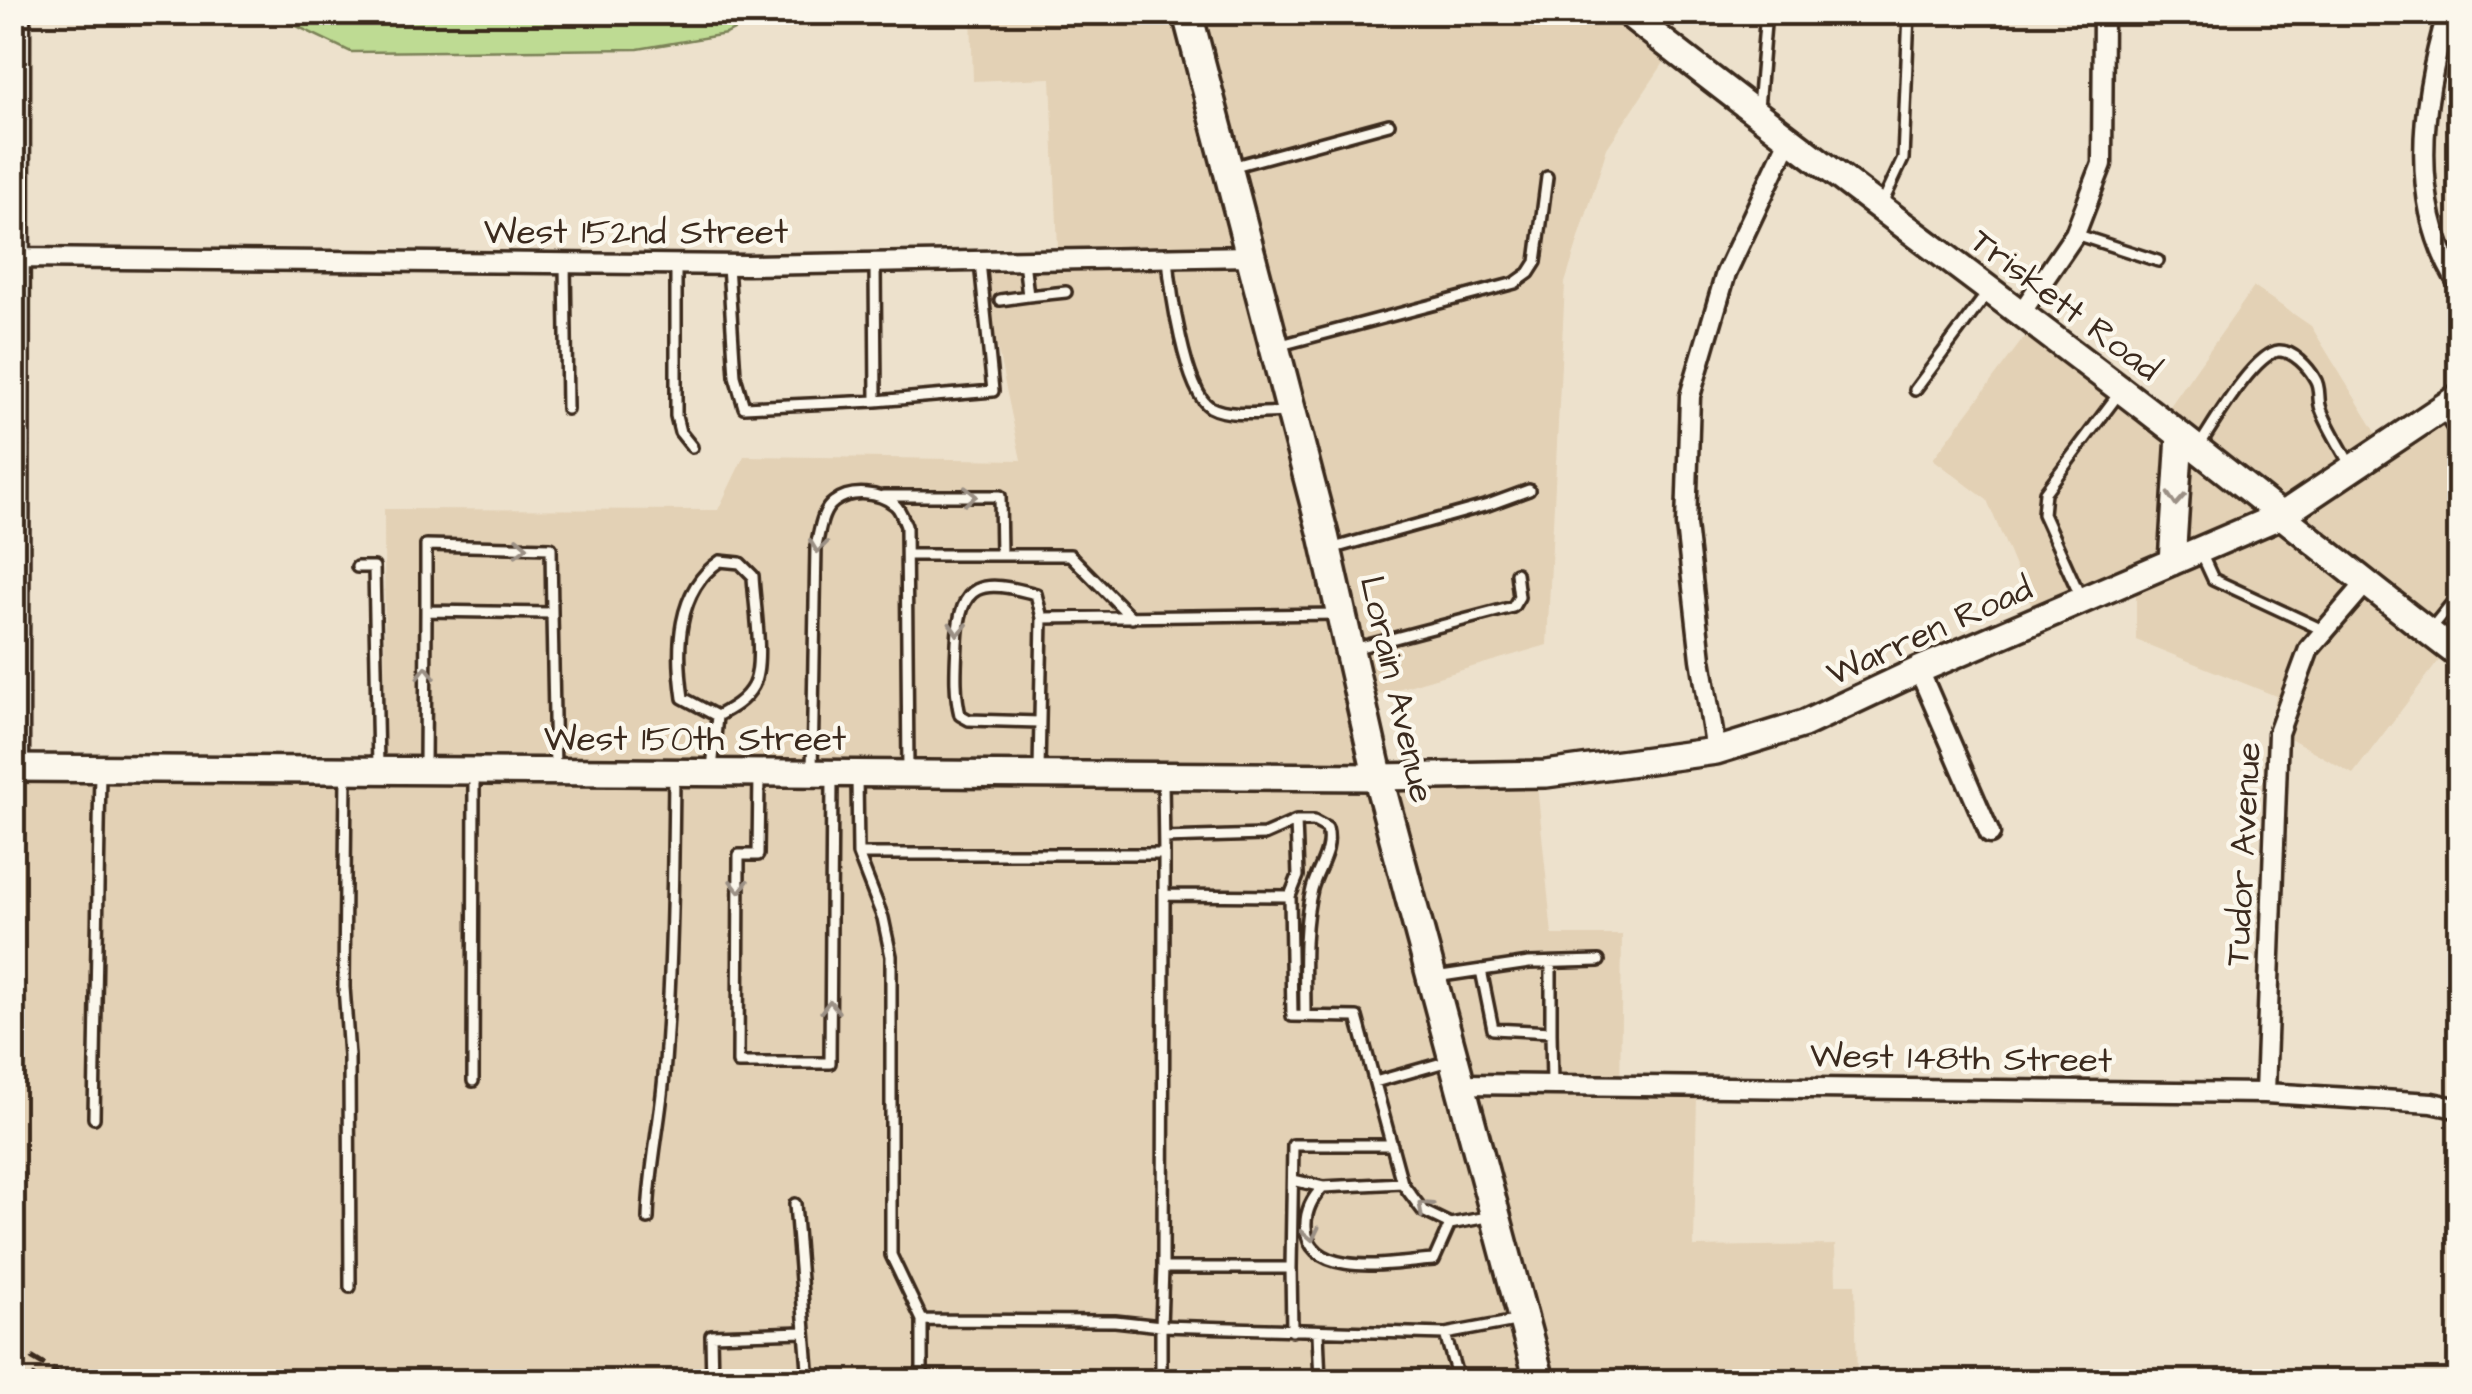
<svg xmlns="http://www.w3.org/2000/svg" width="2472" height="1394" font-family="'Architects Daughter',sans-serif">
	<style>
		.built { fill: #e3d1b5 }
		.green { fill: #bedb93; stroke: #7c8258; stroke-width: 2.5 }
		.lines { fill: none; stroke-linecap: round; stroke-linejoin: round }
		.service-casing { stroke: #3b2a1e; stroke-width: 16 }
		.minor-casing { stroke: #3b2a1e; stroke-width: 25 }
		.secondary-casing { stroke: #3b2a1e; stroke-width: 32 }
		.primary-casing { stroke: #3b2a1e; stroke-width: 35 }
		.service { stroke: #fbf7ec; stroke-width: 9 }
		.minor { stroke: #fbf7ec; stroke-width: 18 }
		.secondary { stroke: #fbf7ec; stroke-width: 25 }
		.primary { stroke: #fbf7ec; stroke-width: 28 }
		.rail { stroke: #3b2a1e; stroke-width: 6; stroke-dasharray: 15 8; stroke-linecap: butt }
		.oneway { stroke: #9b9085 }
		.labels { text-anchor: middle; stroke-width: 9; stroke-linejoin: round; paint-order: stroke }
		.street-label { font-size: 35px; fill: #3b2a1e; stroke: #fbf7ec }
	</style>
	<rect width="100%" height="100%" fill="#ede1cc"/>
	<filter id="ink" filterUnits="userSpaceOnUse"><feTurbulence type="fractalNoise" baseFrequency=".01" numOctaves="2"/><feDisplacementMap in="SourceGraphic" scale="20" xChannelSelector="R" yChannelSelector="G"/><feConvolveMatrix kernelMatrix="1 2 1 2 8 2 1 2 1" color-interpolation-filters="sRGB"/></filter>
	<g filter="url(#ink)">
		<path class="built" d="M971,13H1670L1669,55L1607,148L1565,283L1547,645L1367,698L1391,785H1537L1552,935H1622L1620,1094H1697L1694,1247L1835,1245L1836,1284H1855L1857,1381H50L13,1359L12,762L385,761L384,509L718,510L744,456L1021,460L977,251L1058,249L1051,78L973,81Z
			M2254,287L2311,326L2377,434L2446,388L2459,410V634L2353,774L2269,726L2276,696L2136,640V585L2040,626L1987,500L1933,459L2029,331L2156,426Z"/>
		<path class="green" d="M278,13H767L726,34L638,49L351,52L286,21Z"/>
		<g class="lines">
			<defs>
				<path id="service" d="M1758,108L1766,12
					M1231,167L1389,124
					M1881,206L1903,159L1909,12
					M2075,234L2158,261
					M1168,257C1170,287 1185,392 1210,407C1230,418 1266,412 1289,412
					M1024,260L1028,296L1066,292
					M565,263L567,409
					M676,264V416L680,432L692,447
					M728,265L735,376L744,407L876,401L875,263
					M1000,300L1028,296
					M1277,346L1515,283L1529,273L1536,262L1547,177
					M1915,390L1988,292
					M876,401L993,391L980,262
					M2442,412L2460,439
					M2199,446C2213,425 2254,353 2279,351C2293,350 2309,368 2315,379C2321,388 2317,399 2321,409C2328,428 2341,447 2350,465
					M883,496H1000L1001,555
					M1330,549L1488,505L1529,490
					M2201,553L2213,579L2325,631
					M908,555H1070L1132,618
					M720,561L740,563L753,576C754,603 765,664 753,686C745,701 730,709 717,716L683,698C676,649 676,591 720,561Z
					M357,567H374L378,767
					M2081,598L2043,514L2045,492L2120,392
					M426,611V545L551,548L552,613
					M2430,630L2460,593
					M1353,649L1513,607L1519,597L1516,573
					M1039,722L969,720L960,715C954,690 956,667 957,643C960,581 981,579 1036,594L1042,618
					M425,768L426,611L552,613L555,769
					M712,770L717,716
					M1039,770L1042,618L1339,614
					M812,771L816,546C820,531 821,511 834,502C851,489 880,492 895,505C901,510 903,519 906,526L908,772
					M346,773L344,987L349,1056L350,1287
					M759,776L758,855H739L738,1063H830L832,777
					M857,777L858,854H1164L1163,779
					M1164,838L1264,835L1296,821H1314L1327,828C1333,851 1318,867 1312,889C1302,930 1305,974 1305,1016
					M858,854L883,918L891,956V1255L922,1320
					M1164,854V895L1290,896L1292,1016L1357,1017L1402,1183L1423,1211L1450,1224L1493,1216
					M1164,895L1163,1268H1291L1293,1145H1392
					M1290,896L1298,876L1296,821
					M1481,970L1493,1029L1551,1032V963
					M1435,977L1529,963L1599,961
					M1551,1032L1552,1084
					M473,1081L474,774
					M1375,1082L1449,1061
					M94,1118L100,771
					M1293,1180L1323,1187
					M1402,1183L1323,1187C1312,1198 1305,1212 1306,1228C1309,1281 1399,1262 1434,1260L1450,1224
					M795,1204L809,1382
					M648,1219C649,1170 660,1124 664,1075C672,975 673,875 674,775
					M1163,1268L1161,1326L1445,1334L1521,1320
					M1291,1268L1292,1331
					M1318,1332L1320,1382
					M1445,1334L1459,1382
					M1320,1380H1458
					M712,1382L711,1335L803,1332
					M922,1382V1320L1115,1321L1161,1326V1382"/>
				<path id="minor" d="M2448,12C2421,101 2407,205 2460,286
					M20,258L747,265L1251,256
					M2021,313L2075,234L2102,164L2103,12
					M1919,670L1990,834
					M1716,751L1701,659L1686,525L1690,396L1726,273L1788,141
					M19,768L20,12
					M1461,1084L2265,1093L2432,1103L2460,1109
					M2265,1093L2278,733L2309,649L2365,584"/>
				<path id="secondary" d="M1626,12C1799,149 1976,278 2150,412C2254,492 2355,576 2460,656
					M2172,562L2180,435
					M12,768L1378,777L1546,774L1716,751L1804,724L1919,670L2284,514L2460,396"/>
				<path id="primary" d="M1187,12L1324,537L1378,777L1540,1382"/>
			</defs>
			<use href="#service" class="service-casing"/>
			<use href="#minor" class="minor-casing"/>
			<use href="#secondary" class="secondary-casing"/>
			<use href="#primary" class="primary-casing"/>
			<use href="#service" class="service"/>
			<use href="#minor" class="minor"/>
			<use href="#secondary" class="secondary"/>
			<use href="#primary" class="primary"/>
			<path class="rail" d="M12,1346L72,1382
				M12,1364L41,1382"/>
		</g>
		<defs><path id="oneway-chevron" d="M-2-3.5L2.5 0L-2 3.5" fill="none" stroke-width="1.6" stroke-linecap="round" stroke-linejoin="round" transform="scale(2.5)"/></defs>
		<g class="oneway">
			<use href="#oneway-chevron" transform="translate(970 496)"/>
			<use href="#oneway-chevron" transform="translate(2176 499) rotate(94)"/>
			<use href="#oneway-chevron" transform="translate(818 546) rotate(97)"/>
			<use href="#oneway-chevron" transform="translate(521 547) rotate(2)"/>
			<use href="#oneway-chevron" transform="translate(958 629) rotate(93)"/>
			<use href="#oneway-chevron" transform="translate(426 673) rotate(-90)"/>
			<use href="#oneway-chevron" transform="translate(739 886) rotate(90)"/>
			<use href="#oneway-chevron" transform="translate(830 1007) rotate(-90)"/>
			<use href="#oneway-chevron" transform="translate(1424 1207) rotate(-137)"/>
			<use href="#oneway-chevron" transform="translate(1311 1234) rotate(78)"/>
		</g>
	</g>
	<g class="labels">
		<g class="street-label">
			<text x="636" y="243">West 152nd Street</text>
			<text transform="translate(2066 304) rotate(37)" y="12">Triskett Road</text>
			<text transform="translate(1929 630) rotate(-24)" y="12">Warren Road</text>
			<text transform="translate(1398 689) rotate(77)" y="12">Lorain Avenue</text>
			<text x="695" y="750">West 150th Street</text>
			<text transform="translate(2242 854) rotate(-87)" y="12">Tudor Avenue</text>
			<text transform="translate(1961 1057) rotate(1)" y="12">West 148th Street</text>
		</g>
	</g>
	<rect width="2472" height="1394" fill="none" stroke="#fbf7ec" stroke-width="50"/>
	<rect x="25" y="25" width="2422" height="1344" fill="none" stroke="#3b2a1e" stroke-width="4" filter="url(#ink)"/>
</svg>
